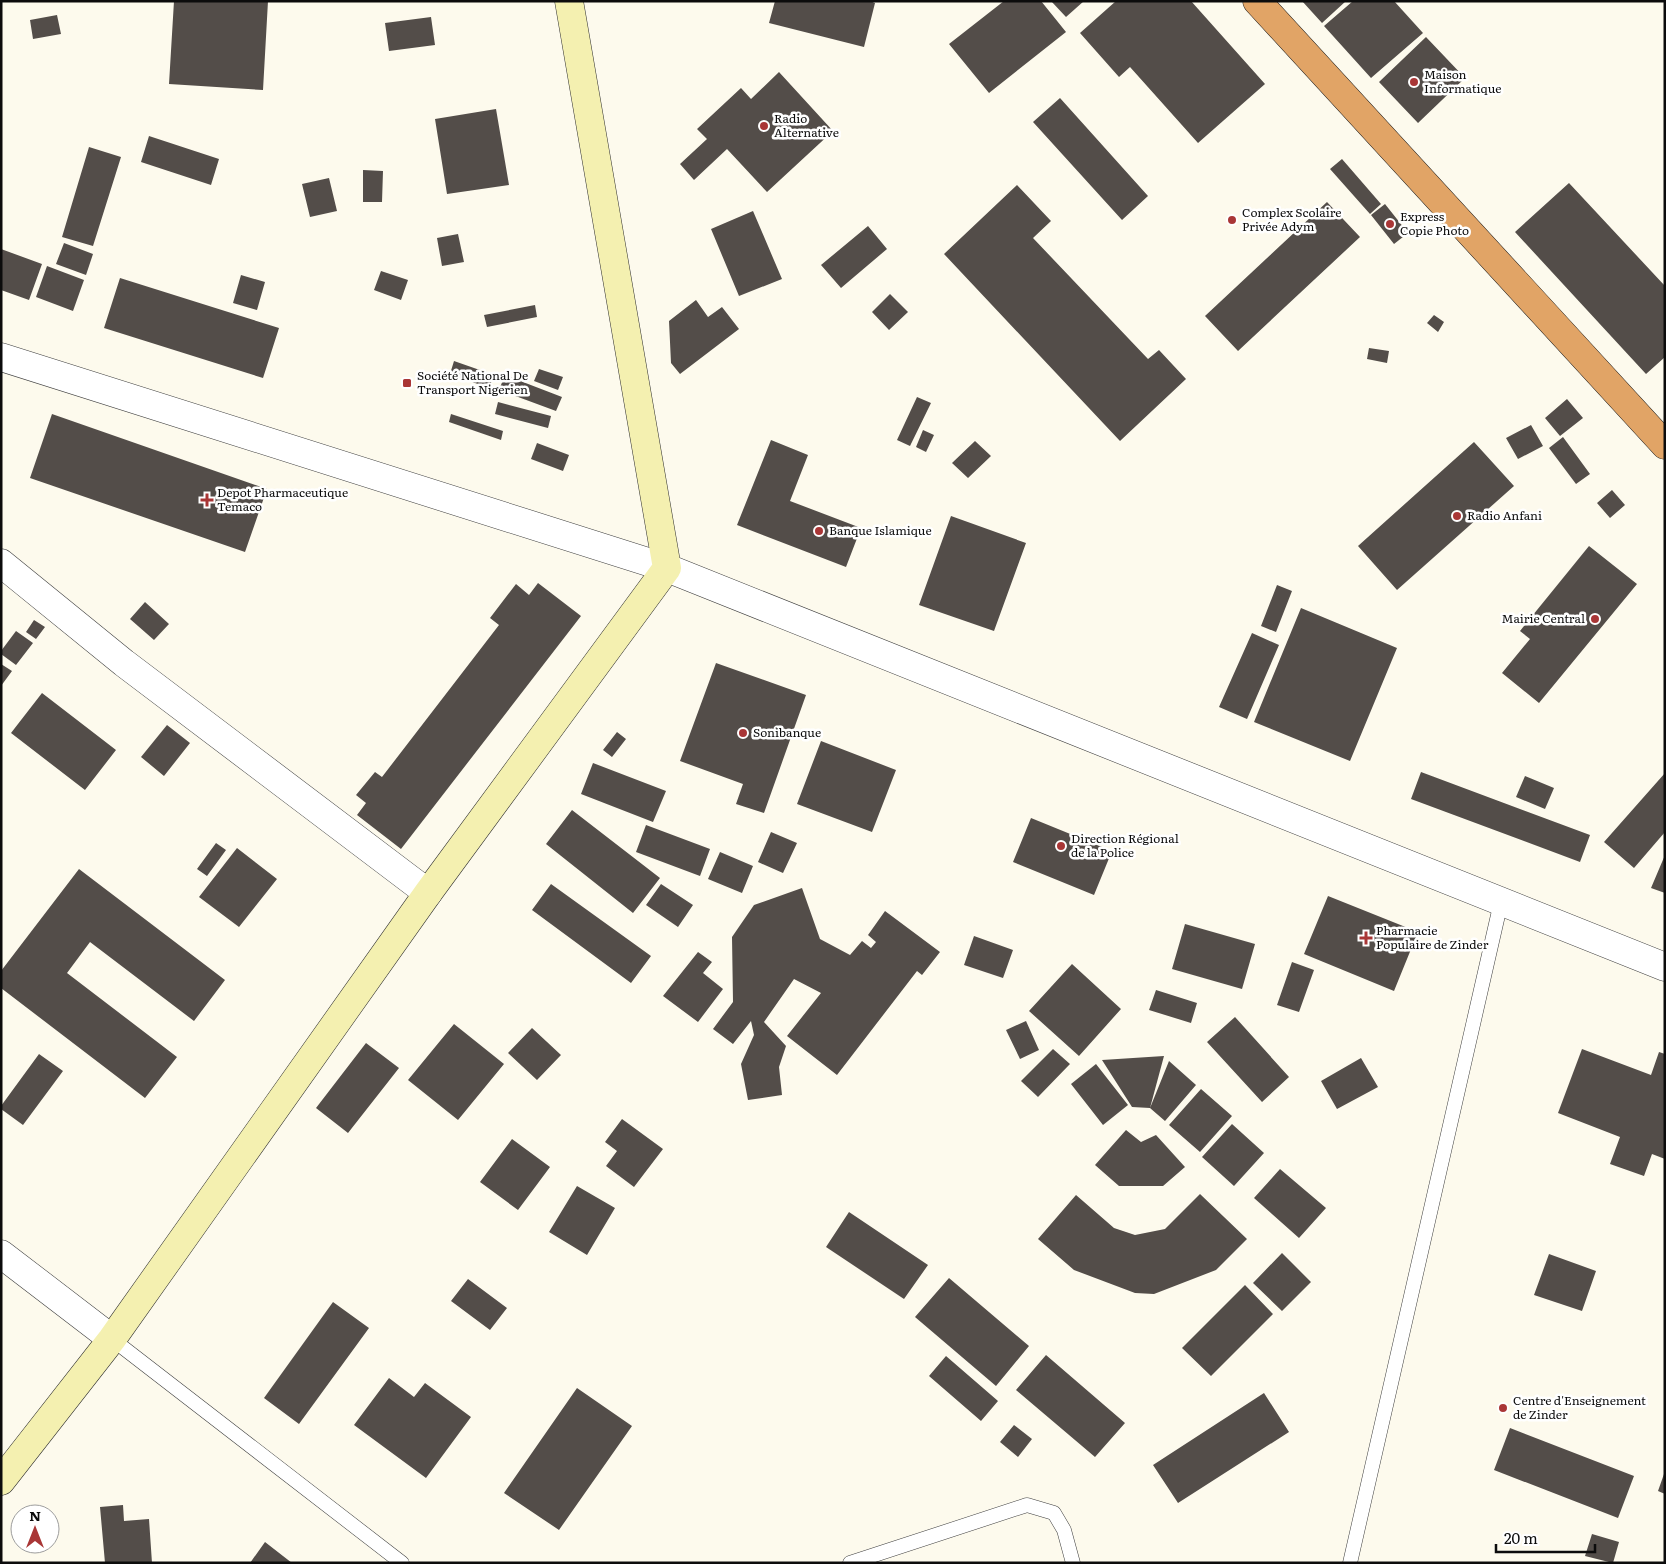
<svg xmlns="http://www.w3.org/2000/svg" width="1666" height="1564" font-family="Literata,serif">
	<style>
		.building { fill: #534d49 }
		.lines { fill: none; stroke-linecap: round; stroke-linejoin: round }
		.lane-casing { stroke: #3f3f3f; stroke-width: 15 }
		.street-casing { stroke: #3f3f3f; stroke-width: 29 }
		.secondary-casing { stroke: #2e2e2e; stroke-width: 29 }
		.highway-casing { stroke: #1d1d1d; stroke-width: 29 }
		.lane { stroke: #fff; stroke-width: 14 }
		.street { stroke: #fff; stroke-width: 28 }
		.secondary { stroke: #f4f0b0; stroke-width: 28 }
		.highway { stroke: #e1a466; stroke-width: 28 }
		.poi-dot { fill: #a93636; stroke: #fff; stroke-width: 2 }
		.labels { text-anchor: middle; stroke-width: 5; stroke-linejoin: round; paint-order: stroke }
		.poi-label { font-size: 12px; fill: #0c0c0c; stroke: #fff; text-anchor: start }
	</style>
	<rect width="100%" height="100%" fill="#fdfaed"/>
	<path class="building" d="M174,1H268L263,90L169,84Z
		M775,1H870L875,3L864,47L769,23Z
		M1004,1H1041L1066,32L989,93L949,44Z
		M1051,1H1084L1066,17Z
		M1116,1H1191L1265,84L1198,143L1130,67L1119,77L1080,33Z
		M1302,1H1346L1322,23Z
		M1353,1H1394L1423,33L1371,78L1324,26Z
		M57,15L61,34L33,39L30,20Z
		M431,17L435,45L389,51L385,23Z
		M1426,37L1465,78L1418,123L1379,82Z
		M779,72L833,131L767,192L727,149L694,180L680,164L707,139L697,129L741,88L751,99Z
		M1060,98L1148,196L1122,220L1033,122Z
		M496,109L509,185L447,194L435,119Z
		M149,136L219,159L211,185L141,162Z
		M89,147L121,157L93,246L62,237Z
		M1342,159L1381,204L1370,214L1330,169Z
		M363,170L383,171L382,202H363Z
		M329,178L337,211L310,217L302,184Z
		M1569,183L1665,286V357L1646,374L1515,232Z
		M1017,185L1051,221L1033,238L1148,359L1159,350L1186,379L1120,441L944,254Z
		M1327,202L1360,237L1238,351L1205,316Z
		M1385,204L1408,233L1394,244L1371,215Z
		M753,211L782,279L739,296L711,229Z
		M868,226L887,249L841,288L821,265Z
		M458,234L464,262L442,266L437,238Z
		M64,243L93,254L86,275L56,264Z
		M1,249L42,264L29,300L1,290Z
		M47,266L84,280L73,311L36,297Z
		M381,271L408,280L401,300L374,290Z
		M241,275L265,282L257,310L233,303Z
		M120,278L279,328L263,378L104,328Z
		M890,294L908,312L889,330L872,312Z
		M696,300L708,317L722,307L739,329L680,374L671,363L669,321Z
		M535,305L537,317L487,327L484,315Z
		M1434,315L1444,322L1438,332L1427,323Z
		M1369,348L1389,351L1387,363L1367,359Z
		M454,361L494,375L489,388L450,374Z
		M539,369L563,377L558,390L534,381Z
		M505,375L562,397L556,411L499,390Z
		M917,397L931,403L910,446L897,440Z
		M1567,399L1583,418L1560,436L1545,418Z
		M498,402L551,416L548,428L495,414Z
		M52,414L267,489L245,552L30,478Z
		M451,414L503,431L501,440L449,422Z
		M1531,425L1543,446L1518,459L1506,438Z
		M923,430L934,435L926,452L916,447Z
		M1563,437L1590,474L1576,484L1549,448Z
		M771,440L808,455L790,501L861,528L846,567L737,525Z
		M975,441L991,456L968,478L952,463Z
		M1474,442L1514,486L1397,590L1358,546Z
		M537,443L569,455L563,471L531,459Z
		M1612,490L1625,505L1610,518L1597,503Z
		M951,516L1026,543L994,631L919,605Z
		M1589,546L1637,584L1539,703L1502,673L1530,639L1520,631Z
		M538,583L581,616L401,849L357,815L366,803L356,795L375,772L382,777L499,625L490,618L516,584L529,595Z
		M1277,585L1292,591L1276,632L1261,626Z
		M145,602L169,624L154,640L130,619Z
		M1301,608L1397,648L1350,761L1254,722Z
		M34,620L45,627L36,639L26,632Z
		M16,631L33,643L16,665L1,654V651Z
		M1252,633L1279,645L1247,719L1219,707Z
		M716,663L806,695L764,813L736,804L743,784L680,761Z
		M1,664L12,671L1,686Z
		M42,693L116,750L85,790L11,733Z
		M167,725L190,743L164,776L141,757Z
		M617,732L626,739L612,757L603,750Z
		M821,741L896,770L872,832L797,804Z
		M593,763L666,791L653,822L581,794Z
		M1421,772L1590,835L1580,862L1411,799Z
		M1665,773V832L1634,868L1604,842Z
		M1525,776L1554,788L1545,809L1516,797Z
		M572,810L660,878L633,913L546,844Z
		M1031,818L1112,851L1094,895L1013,862Z
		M646,825L710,849L700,876L636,852Z
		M771,832L797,843L783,873L758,862Z
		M216,843L226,850L207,876L197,869Z
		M237,848L277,879L239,927L199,897Z
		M720,852L753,866L742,893L708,879Z
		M1665,855V893L1651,888Z
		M79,869L225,980L194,1021L90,942L67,973L177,1057L145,1098L1,988V971Z
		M551,884L651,956L631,983L532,910Z
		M661,884L693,905L678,927L646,905Z
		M802,888L820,939L850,955L862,941L871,948L876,942L868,935L885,911L940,952L922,975L917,971L837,1075L787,1036L821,993L794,979L764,1022L786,1046L779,1067L782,1095L748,1100L741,1064L754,1035L751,1021L733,1044L713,1029L733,1002L732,937L754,905Z
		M1328,896L1418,932L1394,991L1304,954Z
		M1185,924L1255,944L1242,989L1172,969Z
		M974,936L1013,950L1003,978L964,965Z
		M698,952L712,962L703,973L723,989L698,1022L663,996Z
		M1292,962L1314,970L1299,1012L1277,1005Z
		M1072,964L1121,1009L1079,1056L1029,1011Z
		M1156,990L1197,1003L1191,1023L1149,1010Z
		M1235,1017L1289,1077L1262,1102L1207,1042Z
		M1026,1021L1039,1050L1020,1059L1006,1030Z
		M454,1024L504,1064L458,1120L408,1080Z
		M532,1028L561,1055L537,1080L508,1053Z
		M366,1043L399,1068L348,1133L316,1108Z
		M1053,1049L1070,1064L1038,1097L1021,1081Z
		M1582,1049L1651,1075L1659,1052L1665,1054V1159L1652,1154L1644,1176L1610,1164L1620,1137L1558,1113Z
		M39,1054L63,1071L23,1125L1,1109V1106Z
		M1164,1056L1150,1108L1132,1107L1102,1060Z
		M1361,1058L1378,1087L1337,1109L1321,1081Z
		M1169,1061L1196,1085L1165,1121L1150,1108Z
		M1096,1064L1128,1105L1103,1125L1071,1084Z
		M1201,1089L1232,1116L1200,1152L1169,1125Z
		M622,1119L663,1149L634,1187L606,1166L617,1151L605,1142Z
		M1232,1124L1264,1153L1234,1186L1202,1157Z
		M1126,1130L1141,1142L1156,1135L1185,1167L1163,1186H1119L1095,1165Z
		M512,1139L550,1167L518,1210L480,1182Z
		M1280,1169L1326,1208L1299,1238L1254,1198Z
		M577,1186L615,1208L587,1255L549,1232Z
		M1200,1194L1247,1239L1216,1270L1154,1294L1135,1293L1074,1270L1038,1239L1076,1195L1114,1228L1135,1235L1165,1229Z
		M849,1212L928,1265L904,1299L826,1247Z
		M1282,1253L1311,1282L1282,1311L1253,1283Z
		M1549,1254L1596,1271L1582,1311L1534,1295Z
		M949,1278L1029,1346L996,1386L915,1317Z
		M468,1279L507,1308L490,1330L451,1301Z
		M1245,1285L1273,1314L1211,1376L1182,1348Z
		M333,1302L369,1328L299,1424L264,1398Z
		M1046,1355L1125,1423L1095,1457L1016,1390Z
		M946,1356L998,1401L981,1421L929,1376Z
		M389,1378L414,1397L425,1383L471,1417L426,1478L354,1425Z
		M577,1388L632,1426L559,1530L504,1493Z
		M1264,1393L1289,1432L1178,1503L1153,1465Z
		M1014,1425L1032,1439L1018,1457L1000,1442Z
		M1510,1428L1634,1476L1618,1518L1494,1470Z
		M1664,1474H1665V1494L1658,1491Z
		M123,1505L124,1521L149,1519L152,1563H105L100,1507Z
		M1592,1534L1619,1542L1613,1563L1585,1556Z
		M265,1542L292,1563H250Z"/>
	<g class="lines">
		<defs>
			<path id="lane" d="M112,1339L402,1563
				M850,1563L1027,1505L1054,1513L1064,1530L1073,1563
				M1350,1563L1501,902"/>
			<path id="street" d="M1,357L667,568L1665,967
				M1,563L124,663L428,893
				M1,1254L112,1339"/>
			<path id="secondary" d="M1,1481L112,1339L428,893L667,568L569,1"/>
			<path id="highway" d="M1257,1L1665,445"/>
		</defs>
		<use href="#lane" class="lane-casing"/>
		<use href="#street" class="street-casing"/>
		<use href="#secondary" class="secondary-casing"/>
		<use href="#highway" class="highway-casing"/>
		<use href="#lane" class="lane"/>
		<use href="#street" class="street"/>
		<use href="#secondary" class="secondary"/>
		<use href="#highway" class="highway"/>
	</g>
	<g class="poi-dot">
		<circle cx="1414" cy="82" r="5"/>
		<circle cx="764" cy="126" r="5"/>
		<circle cx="1232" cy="220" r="5"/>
		<circle cx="1390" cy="224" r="5"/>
		<rect x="402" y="378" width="10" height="10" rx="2.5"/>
		<path d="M204.5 492.5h5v5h5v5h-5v5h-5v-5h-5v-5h5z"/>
		<circle cx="1457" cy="516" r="5"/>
		<circle cx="819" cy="531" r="5"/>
		<circle cx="1595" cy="619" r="5"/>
		<circle cx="743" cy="733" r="5"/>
		<circle cx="1061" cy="846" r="5"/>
		<path d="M1363.5 930.5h5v5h5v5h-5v5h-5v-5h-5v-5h5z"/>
		<circle cx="1503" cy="1408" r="5"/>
	</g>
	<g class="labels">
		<g class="poi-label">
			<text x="1424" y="79">Maison<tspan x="1424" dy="14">Informatique</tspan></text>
			<text x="774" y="123">Radio<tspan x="774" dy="14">Alternative</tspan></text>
			<text x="1242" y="217">Complex Scolaire<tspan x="1242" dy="14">Privée Adym</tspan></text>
			<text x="1400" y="221">Express<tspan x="1400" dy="14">Copie Photo</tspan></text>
			<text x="417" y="380">Société National De<tspan x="417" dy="14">Transport Nigerien</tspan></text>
			<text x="217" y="497">Depot Pharmaceutique<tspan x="217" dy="14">Temaco</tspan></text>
			<text x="1467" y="520">Radio Anfani</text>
			<text x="829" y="535">Banque Islamique</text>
			<text x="1585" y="623" text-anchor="end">Mairie Central</text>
			<text x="753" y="737">Sonibanque</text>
			<text x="1071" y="843">Direction Régional<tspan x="1071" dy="14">de la Police</tspan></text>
			<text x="1376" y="935">Pharmacie<tspan x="1376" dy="14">Populaire de Zinder</tspan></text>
			<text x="1513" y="1405">Centre d'Enseignement<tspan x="1513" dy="14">de Zinder</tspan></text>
		</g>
	</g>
	<rect width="1666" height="1564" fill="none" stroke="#0c0c0c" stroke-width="5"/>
	<g transform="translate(35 1529)"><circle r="24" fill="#ffffff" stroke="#9e9e9e"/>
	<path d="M0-4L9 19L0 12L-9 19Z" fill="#a93636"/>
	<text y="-8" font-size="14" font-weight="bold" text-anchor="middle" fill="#0c0c0c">N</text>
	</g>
	<path d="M1496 1544v8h99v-8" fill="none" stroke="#0c0c0c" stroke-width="2.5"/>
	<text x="1504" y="1544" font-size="15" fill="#0c0c0c" stroke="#ffffff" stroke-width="4" paint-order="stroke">20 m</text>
</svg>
